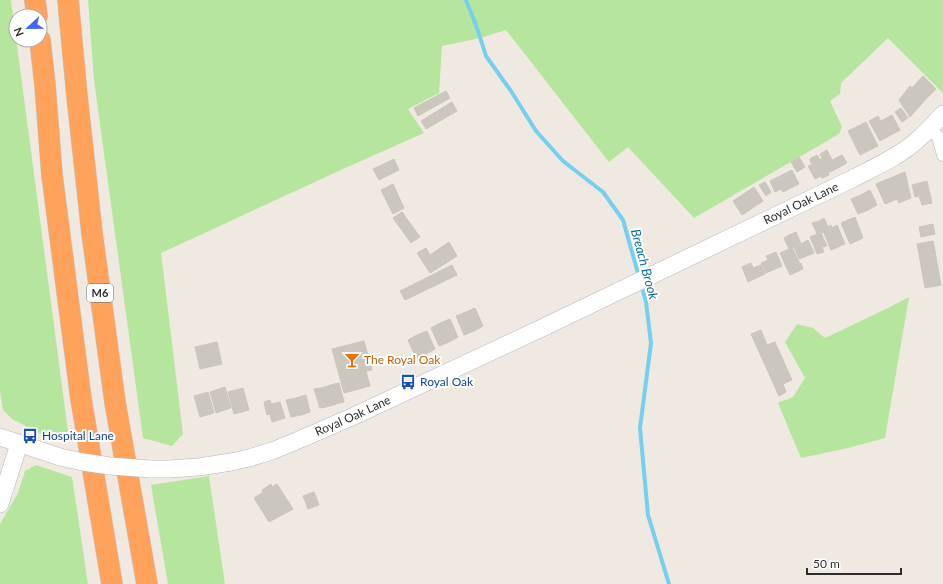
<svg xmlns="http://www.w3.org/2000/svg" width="943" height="584" font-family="Lato,sans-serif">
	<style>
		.green { fill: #b6e59e }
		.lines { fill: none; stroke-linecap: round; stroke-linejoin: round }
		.stream { stroke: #75cff0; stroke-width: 4 }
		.building { fill: #cbc7bf; stroke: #cbc5ba }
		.street-casing { stroke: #b4b7c1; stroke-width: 13 }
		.secondary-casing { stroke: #b4b7c1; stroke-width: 18 }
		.highway-casing { stroke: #c9c9c9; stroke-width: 22 }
		.street { stroke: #fff; stroke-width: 12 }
		.secondary { stroke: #fff; stroke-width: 17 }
		.highway { stroke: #ffa35c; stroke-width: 21 }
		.secondary-bridge-casing { stroke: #b4b7c1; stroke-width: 18; stroke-linecap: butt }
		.secondary-bridge { stroke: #fff; stroke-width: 17 }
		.labels { text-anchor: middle; stroke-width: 4; stroke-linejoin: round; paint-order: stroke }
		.shield { fill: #fff; stroke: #6d6d6d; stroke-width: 1 }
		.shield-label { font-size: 11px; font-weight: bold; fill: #2e2e2e }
		.street-label { font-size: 12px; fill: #2e2e2e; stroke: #fff }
		.food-label { font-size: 12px; fill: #c56008; stroke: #fff; text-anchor: start }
		.transit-label { font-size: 12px; fill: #164399; stroke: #fff; text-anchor: start }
		.water-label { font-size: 13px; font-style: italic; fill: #0d6fa3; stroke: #fff }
	</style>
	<rect width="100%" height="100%" fill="#efe9e1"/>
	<path class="green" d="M0,0H11L69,439L41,434L12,419L3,410L0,392Z
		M88,0H943V93L888,38L841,83L840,94L830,101L842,127L839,134L694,218L628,147L609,162L506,30L480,38L442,46L439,93L408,109L424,133L343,169L161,253L183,434L172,446L143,438L94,80Z
		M909,297L885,438L848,448L801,458L778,403L793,397L805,378L785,342L797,324L813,328L825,338L888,308Z
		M36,465L72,477L88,584H0V524L18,493L25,471Z
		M209,476L225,584H168L151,485Z"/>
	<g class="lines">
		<path class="stream" d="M466,0L476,25L486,56L511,91L536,131L563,161L603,192L623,220L639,277
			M641,284L646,302L651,343L640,428L648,515L669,584"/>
	</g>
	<path class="building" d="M923,76L936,89L925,100L912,88Z
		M910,86L925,100L910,117L899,100Z
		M446,91L450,98L418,116L414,108Z
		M452,102L457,111L426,129L421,121Z
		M901,108L908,118L902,122L895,112Z
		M892,115L900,130L889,136L881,121Z
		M878,116L889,136L880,141L869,121Z
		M866,122L878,146L872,149L860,125Z
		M860,125L872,149L866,152L854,128Z
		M854,128L866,152L860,155L848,131Z
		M827,150L832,160L842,155L847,163L830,172L820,154Z
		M817,155L818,156L820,160L823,158L830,172H828L829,175L822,178L821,176L815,179L808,166L812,165L810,160L811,158Z
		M799,157L805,167L797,172L791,162Z
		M394,159L399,170L379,180L373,169Z
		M792,170L799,184L783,192L781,189L775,192L770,181Z
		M905,172L911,198L899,203L888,179Z
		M888,179L897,199L885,204L876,184Z
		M927,181L932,203L922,205L919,196L915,197L912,185Z
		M765,182L771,192L766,196L759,185Z
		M393,184L404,208L393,214L381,190Z
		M754,187L763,201L754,207L745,193Z
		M870,190L877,205L868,210L861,195Z
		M745,193L754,207L742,215L733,201Z
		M861,195L868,210L858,214L851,199Z
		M402,212L420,237L411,243L393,218Z
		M855,217L863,238L850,244L841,223Z
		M824,218L828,227L831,225L832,228L837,225L845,244L831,250L819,221Z
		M819,221L824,232L821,233L827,246L822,247L824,252L817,254L810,237L817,234L812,223Z
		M933,224L935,234L921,237L919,227Z
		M796,232L801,244L808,240L814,253L799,259L789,235Z
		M789,235L794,247H792L800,264L801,263L803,269L790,275L780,253L789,249L784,238Z
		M933,241L935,251L919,254L917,244Z
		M449,242L457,256L430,273L417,253L426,248L430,255Z
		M935,251L937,263L921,266L919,254Z
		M776,252L782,266L766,273L761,263L768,260L766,256Z
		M751,263L753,268L761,265L765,274L748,282L742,267Z
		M937,263L939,274L923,277L921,266Z
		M452,265L457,275L405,300L400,291Z
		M939,274L941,285L925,288L923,277Z
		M475,308L483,326L474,331L466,312Z
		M466,312L474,331L464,335L456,316Z
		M450,319L458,337L449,342L440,323Z
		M440,323L449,342L439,346L431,328Z
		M761,330L767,345L775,342L792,380L783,384L786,392L779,396L751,334Z
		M427,331L435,349L426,354L417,335Z
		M417,335L426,354L416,358L408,340Z
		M364,341L372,370L366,371L370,386L344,393L332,349Z
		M217,342L222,364L200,369L195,347Z
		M339,383L344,402L339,403L334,384Z
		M334,384L339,403L333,405L328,386Z
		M328,386L333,405L326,407L321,388Z
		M225,387L231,408L216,413L210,392Z
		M243,388L249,410L234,414L228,392Z
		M321,388L326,407L320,408L314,389Z
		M208,392L214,413L200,417L194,396Z
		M306,395L310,412L301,415L296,398Z
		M296,398L301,415L291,417L286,400Z
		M270,400L271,404L280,402L285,418L272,422L270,414L267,415L264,402Z
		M271,484L272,487L277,484L293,509L269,522L254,498L263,492L262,490Z
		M314,492L319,505L308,509L303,496Z"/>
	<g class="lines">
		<defs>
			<path id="street" d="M930,128L938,137L943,155"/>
			<g id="secondary">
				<path d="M0,437L60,457"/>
				<path id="s1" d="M151,469H169L199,467L231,462L249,458L272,451L294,442L354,416L544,327L852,179C873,168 896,158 914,143C925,134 934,124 943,114"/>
				<path d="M0,504L19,444"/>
			</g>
			<path id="highway" d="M35,0L37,16
				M68,0L77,96L92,233L115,402L147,584
				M40,40L45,85L52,175L81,399L112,584"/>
		</defs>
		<use href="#street" class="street-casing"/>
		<use href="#secondary" class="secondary-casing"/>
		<use href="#highway" class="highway-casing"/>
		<use href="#street" class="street"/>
		<use href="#secondary" class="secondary"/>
		<use href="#highway" class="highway"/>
		<defs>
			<path id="secondary-bridge" d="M60,457L83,462L110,466L151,469"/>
		</defs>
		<use href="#secondary-bridge" class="secondary-bridge-casing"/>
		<use href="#secondary-bridge" class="secondary-bridge"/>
	</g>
	<defs>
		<symbol id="bar-bare" viewBox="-9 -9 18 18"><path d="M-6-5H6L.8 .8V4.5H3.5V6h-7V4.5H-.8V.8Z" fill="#e8710a" stroke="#fff" stroke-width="2.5" paint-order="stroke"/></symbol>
		<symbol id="bus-bare" viewBox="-9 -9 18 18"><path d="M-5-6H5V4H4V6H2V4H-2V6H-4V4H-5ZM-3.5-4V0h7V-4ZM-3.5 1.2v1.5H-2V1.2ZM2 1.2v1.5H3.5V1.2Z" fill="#1a4fb4" stroke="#fff" stroke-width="2.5" paint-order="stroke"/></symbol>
	</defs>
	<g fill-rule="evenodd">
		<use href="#bar-bare" x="341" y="349" width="22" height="22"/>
		<use href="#bus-bare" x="397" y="371" width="22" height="22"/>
		<use href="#bus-bare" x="19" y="425" width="22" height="22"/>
	</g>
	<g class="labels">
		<rect class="shield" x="87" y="284" width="26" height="18" rx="3"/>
		<g class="shield-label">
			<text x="100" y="297">M6</text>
		</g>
		<g class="street-label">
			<text dy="4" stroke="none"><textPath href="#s1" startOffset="707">Royal Oak Lane</textPath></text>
			<text dy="4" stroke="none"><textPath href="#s1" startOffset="211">Royal Oak Lane</textPath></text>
		</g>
		<g class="food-label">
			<text x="364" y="364">The Royal Oak</text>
		</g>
		<g class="transit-label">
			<text x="420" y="386">Royal Oak</text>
			<text x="42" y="440">Hospital Lane</text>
		</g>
		<g class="water-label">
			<text transform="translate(645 264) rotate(75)" y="5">Breach Brook</text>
		</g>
	</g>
	<g transform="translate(28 28) rotate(248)"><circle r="19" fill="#ffffff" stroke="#ababab"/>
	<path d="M0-3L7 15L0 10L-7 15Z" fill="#4264fb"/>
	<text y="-6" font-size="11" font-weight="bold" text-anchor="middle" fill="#2e2e2e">N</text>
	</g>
	<path d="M807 568v6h94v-6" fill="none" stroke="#2e2e2e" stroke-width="2"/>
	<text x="813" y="568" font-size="12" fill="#2e2e2e" stroke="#ffffff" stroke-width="3" paint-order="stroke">50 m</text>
</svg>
